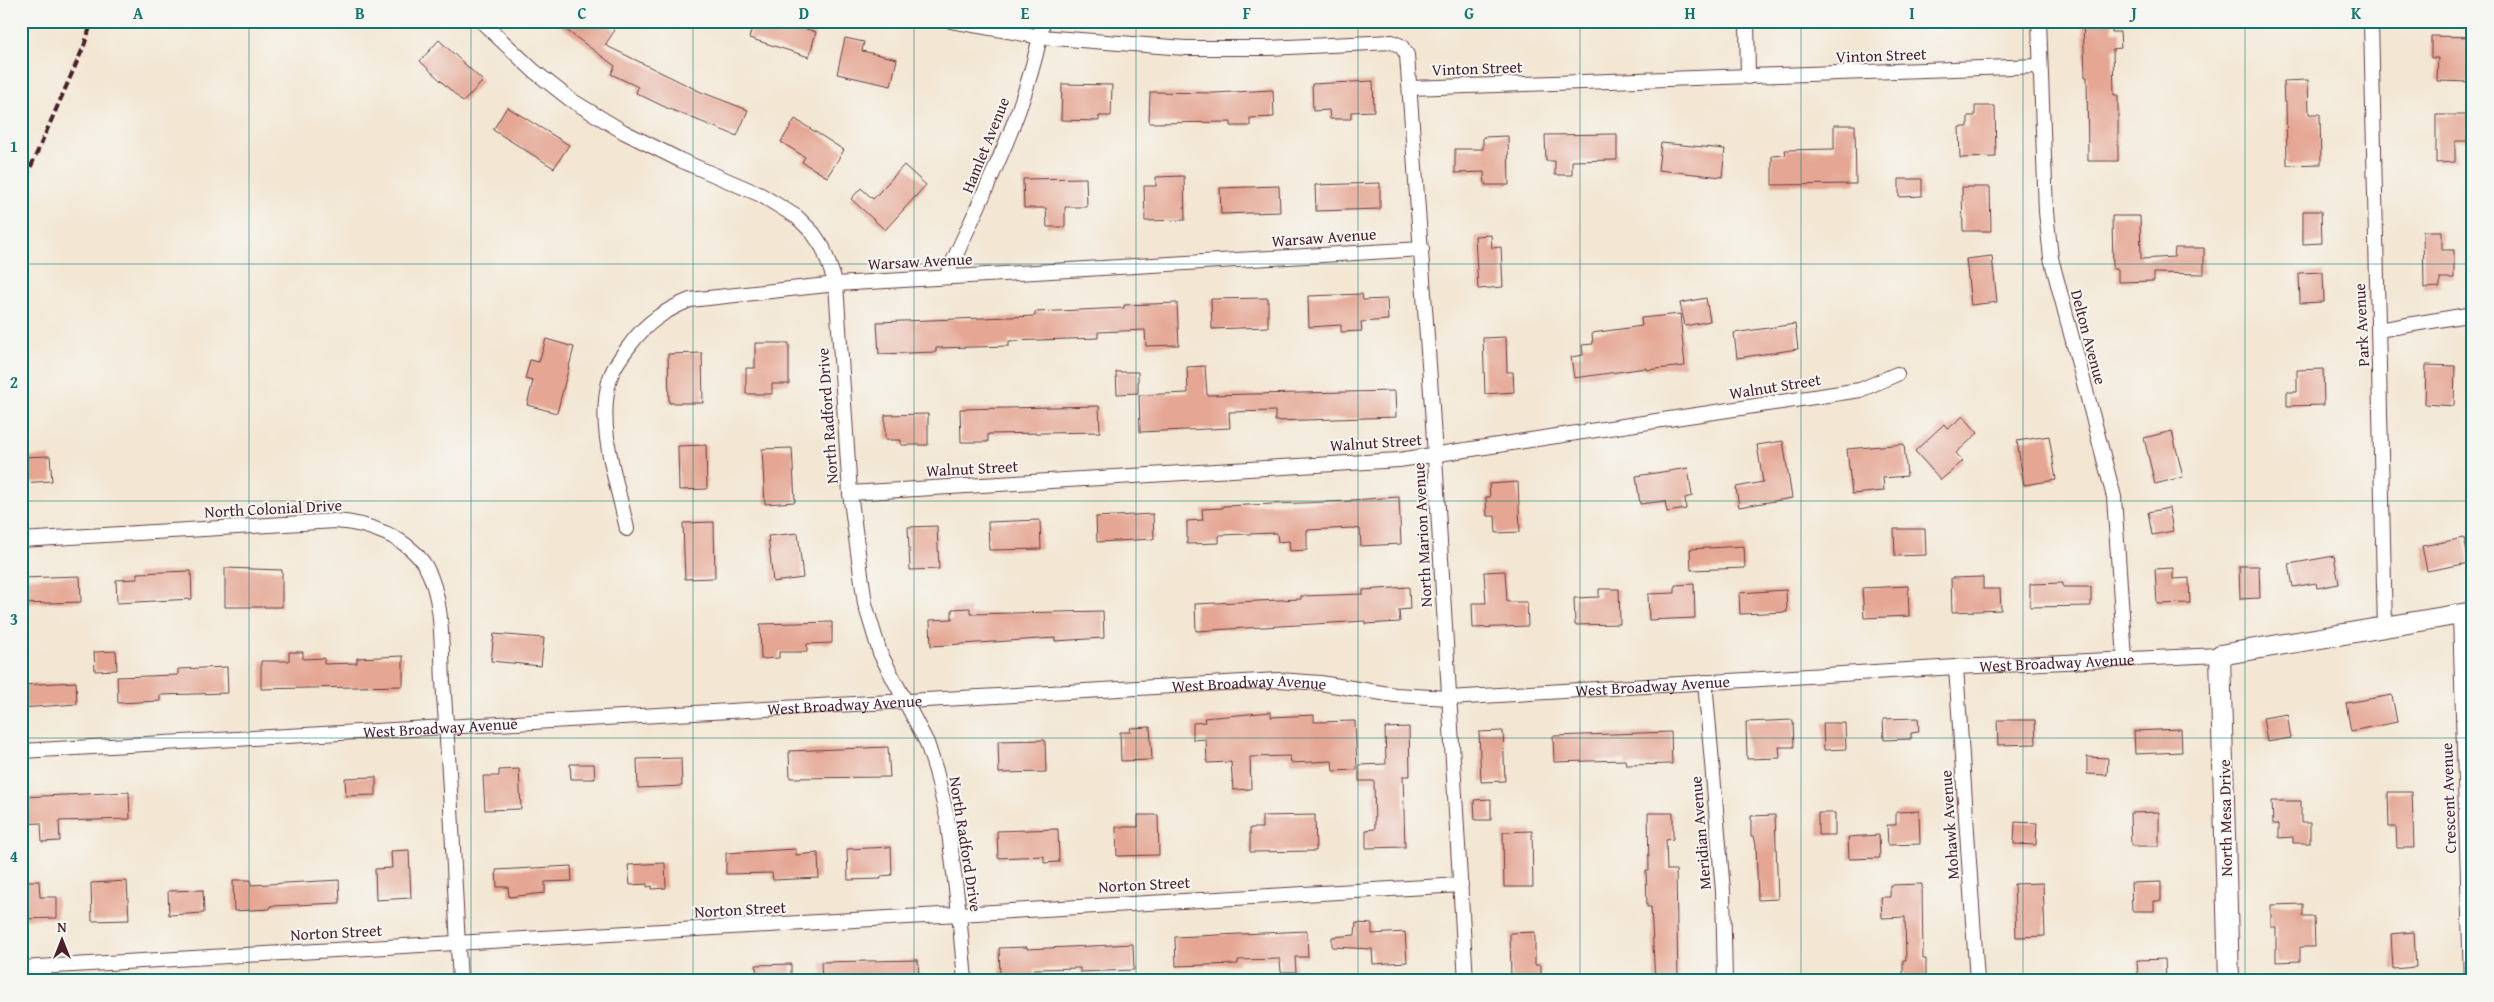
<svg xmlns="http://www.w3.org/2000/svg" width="2494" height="1002" font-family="'Gentium Book Plus',serif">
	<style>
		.building { fill: #e5a693 }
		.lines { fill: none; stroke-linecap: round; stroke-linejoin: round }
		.street-casing { stroke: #633d44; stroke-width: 16 }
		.secondary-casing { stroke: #633d44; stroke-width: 22 }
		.street { stroke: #fff; stroke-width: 14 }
		.secondary { stroke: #fff; stroke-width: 20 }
		.rail { stroke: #4a1f2b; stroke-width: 4; stroke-dasharray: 8 4; stroke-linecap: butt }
		.grid { fill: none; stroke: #0f766e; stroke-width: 1; stroke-opacity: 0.55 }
		.labels { text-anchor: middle; stroke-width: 4; stroke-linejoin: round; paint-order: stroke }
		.street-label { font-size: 16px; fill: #4a1f2b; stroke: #f6f6f2 }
		.neatline { fill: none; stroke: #0f766e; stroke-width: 2 }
		.grid-label { font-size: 16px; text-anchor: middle; font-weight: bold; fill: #0f766e }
	</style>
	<rect width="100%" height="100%" fill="#f6f6f2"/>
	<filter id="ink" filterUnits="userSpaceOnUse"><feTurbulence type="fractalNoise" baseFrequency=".02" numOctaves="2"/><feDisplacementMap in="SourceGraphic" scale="10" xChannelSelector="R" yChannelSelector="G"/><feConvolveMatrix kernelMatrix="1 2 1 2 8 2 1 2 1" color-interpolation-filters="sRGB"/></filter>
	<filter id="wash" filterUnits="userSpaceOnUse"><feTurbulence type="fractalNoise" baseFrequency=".0096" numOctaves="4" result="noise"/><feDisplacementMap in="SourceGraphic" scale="20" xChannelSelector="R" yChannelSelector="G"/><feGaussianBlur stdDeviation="1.12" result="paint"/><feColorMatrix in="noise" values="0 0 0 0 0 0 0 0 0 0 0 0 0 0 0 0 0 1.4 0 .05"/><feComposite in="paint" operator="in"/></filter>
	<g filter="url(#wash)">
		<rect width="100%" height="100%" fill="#f3e6d2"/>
		<g id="blocks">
			<path class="building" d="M554,21H603L615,30L605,45L701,92L748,110L737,136L667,108L636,93L638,87L611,74L615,66Z
				M754,21H782L816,32L809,57L749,38Z
				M2083,21H2112V32H2120L2121,48L2113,49L2114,95H2118V161H2088L2087,77H2085Z
				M2431,36L2473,37V82L2437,81L2438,58H2431Z
				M845,38L864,42L862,51L897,59L891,86L837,74Z
				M439,40L483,81L463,102L420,61Z
				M2308,80L2309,114H2320L2321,164L2287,165L2286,102H2284L2283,81Z
				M1373,81L1374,111L1351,112V119H1330L1329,110L1313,111L1312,84Z
				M1062,84L1112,85L1111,116H1099V121L1061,120Z
				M1273,90L1274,117L1250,118V126H1231V122L1149,123L1150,92L1214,93Z
				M1975,106H1995L1996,157L1960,158L1959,127H1968V116H1975Z
				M507,107L569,145L554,168L493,130Z
				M2436,115H2473V141H2455V162L2436,163Z
				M795,119L844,150L827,177L802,162L805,157L781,142Z
				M1834,125H1855L1856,184L1772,185V156L1786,155L1785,150L1834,149Z
				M1617,134V160L1572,161V175H1555V161H1546L1545,135Z
				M1508,136L1509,185H1485L1484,172L1455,173V149H1483V137Z
				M1661,143L1725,149L1722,177L1658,170Z
				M904,165L926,185L885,230L851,199L861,188L873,199Z
				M1184,176L1185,220L1145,221L1144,186H1156V177Z
				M1086,178L1087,207H1065V227H1047L1046,208H1024L1023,179Z
				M1899,179H1922V196L1899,197Z
				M1380,183V209L1316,211L1315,185Z
				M1279,186L1280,212L1221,214L1220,188Z
				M1962,187H1990L1991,231H1963Z
				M2303,211H2321L2322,243L2303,244Z
				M2112,216H2140L2141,259L2174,257L2175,248H2204V274L2154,273V281L2118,282V269H2113Z
				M2423,231H2442V250H2454V278H2440V287L2424,288Z
				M1491,235L1492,248L1501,247L1503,287L1478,289L1475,236Z
				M1992,256L1997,302L1971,305L1966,259Z
				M2323,272L2324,302L2300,303L2299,273Z
				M1362,294L1363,300L1387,299L1388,320L1361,322L1362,331L1341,332V325L1309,327L1308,296Z
				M1268,298V327L1212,329L1211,299Z
				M1706,298L1710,321L1685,326L1680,303Z
				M1177,303L1179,345L1146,346L1145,330L1098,332V338L1009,341V346L936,348V352L879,354L877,322L1035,316V312L1124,308V305Z
				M1680,314L1685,366L1646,370V368L1574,378L1571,357L1583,355L1582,345L1593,344L1592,333L1642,326L1641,318Z
				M1795,324L1798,349L1737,358L1734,333Z
				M1506,337L1507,372H1513L1514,392L1485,394L1483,338Z
				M546,339L574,347L557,413L527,405L533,381L525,379L530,360L539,362Z
				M755,343H789V384H772V394H746V368H755Z
				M702,353L703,403H669L668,354Z
				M2426,365L2455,366L2454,406L2425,404Z
				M1205,366L1207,395L1395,391L1396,417L1275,421V411L1229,412L1230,428L1140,432L1139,395L1188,393L1187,367Z
				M2323,369L2324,405L2287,406V392H2297V370Z
				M1116,372H1138V393L1117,394Z
				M1099,406L1100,432L988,434V442H961L960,409Z
				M928,414V445H901V440H885V415Z
				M1963,416L1978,433L1956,453L1963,461L1941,480L1915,451L1944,424L1948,429Z
				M2172,431L2183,477L2155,484L2144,438Z
				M2049,436L2056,480L2024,485L2017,441Z
				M1783,441L1792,498L1739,507L1736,487L1763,482L1757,445Z
				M1904,444L1907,476L1883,478L1884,491L1852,494L1847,449Z
				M706,445L707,489L679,490L678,446Z
				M792,448L795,502L765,504L762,449Z
				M50,456L52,481L21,483V457Z
				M1688,468L1692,496L1685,498L1686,509L1667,512L1665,501L1640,504L1636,476Z
				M1518,482L1520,532L1496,533L1495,516H1487L1486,497H1490L1489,484Z
				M1399,497L1401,544L1361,546L1360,529L1352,528L1307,530V550L1290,551L1289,541L1278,542L1277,533L1219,535V543L1187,544V521L1203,520L1202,509L1223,508V506L1351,501V500Z
				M2169,508L2173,531L2152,535L2148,512Z
				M1153,514L1154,539L1097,542L1096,517Z
				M1040,520L1041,549L989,550L988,522Z
				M714,522L715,578L685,579L683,523Z
				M937,526L939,569L910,570L908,527Z
				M1894,529H1925L1926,555L1895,556Z
				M798,533L803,578L773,582L768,536Z
				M2464,538L2469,563L2427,571L2422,546Z
				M1744,546L1745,568L1691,570L1690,549Z
				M2334,556L2339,584L2317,588L2316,583L2293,587L2289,564Z
				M2239,566H2259L2260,598L2240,599Z
				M225,568L282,570V607H225Z
				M2173,568V579L2189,578L2190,603L2157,604L2155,569Z
				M191,571L192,599L117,603L116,580L137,579V573Z
				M1505,571L1507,602H1527L1528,626L1473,628L1472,603H1486L1484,572Z
				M80,576L81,602L21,604V578Z
				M1983,577V589H2000L2001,610L1952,612L1951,578Z
				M2063,583V587H2091V606L2030,607V584Z
				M1694,584L1695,618L1649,620L1648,594L1675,593V585Z
				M1908,586L1909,616L1864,618L1862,588Z
				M1409,587L1410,609L1399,610L1400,622L1365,624V621L1196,631L1195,604L1301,599V596L1363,594V590Z
				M1599,589H1619L1620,624L1575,625L1574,598L1599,597Z
				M1786,590L1787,612L1740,614L1739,593Z
				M970,608V614L1103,611L1104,638L1055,641V638L931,646L930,620L952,619V609Z
				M832,622V643L807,644V652H779V658L761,659L760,624Z
				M494,634L544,638L541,666L491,661Z
				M116,651L117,670L95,671L94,652Z
				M289,652H303V659L324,658V664L357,663V658L403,656V686L261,689V661H289Z
				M227,667L228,693L160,695V701L118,703L117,677L178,675V669Z
				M76,682L77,704L21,708V685Z
				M2392,695L2397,722L2351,731L2346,703Z
				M1271,712V717L1314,715V722L1355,721L1357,770L1333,771L1332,761L1291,763L1290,756L1250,757L1251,789L1233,790L1231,762L1207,763L1206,739L1193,740V723L1205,722L1204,718Z
				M2287,714L2291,738L2267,742L2263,718Z
				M1918,718L1919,732L1911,733V739L1884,740L1883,719Z
				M1793,720L1794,747H1779L1780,758L1747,759L1746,722Z
				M1997,720H2035L2036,744L1998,745Z
				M1823,723H1845L1846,749L1824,750Z
				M1150,727L1152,760L1121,761L1120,732H1131L1130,728Z
				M1409,727L1410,776H1403L1405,847L1366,848V830L1375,829L1374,781H1359V765L1386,764L1385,728Z
				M2181,729L2182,752L2135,754L2134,731Z
				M1503,731L1505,781L1481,782L1479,732Z
				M1671,732L1672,764L1626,765L1625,760L1554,762L1553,736Z
				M1045,740L1046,772L999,773L998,741Z
				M888,747L890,777L790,778L789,751Z
				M2087,757L2108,758L2107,775L2087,774Z
				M681,758L682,786L638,788L637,759Z
				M570,764H594L595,779H571Z
				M519,769L521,809L485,810L483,776H499V770Z
				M376,777V795L346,796L345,778Z
				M129,792L130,819L59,821L60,841L42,842L41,823L21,824V797Z
				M2388,792H2412L2414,848H2397L2396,827H2389Z
				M1491,799V820H1475L1474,800Z
				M2272,801H2301V823H2310V843H2293V837L2279,838V824H2273Z
				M1919,811L1920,844L1888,845L1887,825H1896V812Z
				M2159,812V846H2131L2130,813Z
				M1648,813H1673V839L1666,840L1667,870H1676L1678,981H1655L1651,907H1647L1646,871H1649Z
				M1818,813H1835V835H1818Z
				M1138,815H1158L1159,855L1117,856L1116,827H1138Z
				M1315,815L1316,851L1250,852V828H1262V816Z
				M1775,815L1778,899L1758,900L1756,845L1754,836H1751V816Z
				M2015,822L2037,823L2036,845L2014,844Z
				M1058,829L1059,862L1044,863V856L998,858L997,831Z
				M1532,831L1533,887H1504L1503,832Z
				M1879,835L1880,858L1849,859L1848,837Z
				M891,847L892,875L881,876V879L848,880L847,849Z
				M796,849V855L818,853L819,878L773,880L772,873L726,874V853Z
				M409,850L411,898L376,900L375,869L392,868L391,851Z
				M665,863L666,888L652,889V886L647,887V884L630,885L628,865Z
				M571,866L572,881L545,882V893L509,897L508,887H497L496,870Z
				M233,880H251V885L339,880L340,903L270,906V909L234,911Z
				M24,881H39L40,897H57V918L25,919Z
				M127,881L129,920L92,921L91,883Z
				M2161,882V901H2154V911H2132L2131,883Z
				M2043,883L2045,936L2016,937L2014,884Z
				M1922,884L1923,959H1926V981H1903V960H1906L1905,917L1882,918L1881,897H1890V885Z
				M203,890L204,913L169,915L168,891Z
				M2303,904V917H2314L2315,947H2300V961L2276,962V927H2271V905Z
				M1356,923L1372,924V934L1405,932L1407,962L1373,964L1372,949L1332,947V937L1355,935Z
				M1307,931L1308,957H1295L1296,972H1281L1280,959L1238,960V964L1176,966L1175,937Z
				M1535,932V965H1541V981H1511L1510,933Z
				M2414,932L2416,967L2393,969L2391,934Z
				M1133,944L1134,970L1080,972V968L1034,969L1035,981H1006V975H1000L999,948L1027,947V949Z
				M2165,959L2166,981H2138L2137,960Z
				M918,960L919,981H822L821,962Z
				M791,964V981H757L756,965Z"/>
		</g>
	</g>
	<g filter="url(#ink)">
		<use href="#blocks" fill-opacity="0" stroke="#633d44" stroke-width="1"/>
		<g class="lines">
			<defs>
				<g id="street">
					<path d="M481,21L534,71L571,100L624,132L680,160L761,195L797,217L813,233L823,248L836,284L850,493L865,604L880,653L927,743L936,771L947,817L959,913L965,981"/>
					<path d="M951,21L1041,37L1185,48H1268L1392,42L1401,46L1407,55L1432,407L1466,981"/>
					<path d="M1747,21L1748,77"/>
					<path d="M2039,21L2046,212L2051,258L2114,497L2125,659"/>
					<path d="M2371,21L2385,628"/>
					<path d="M21,22V21"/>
					<path d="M1410,88L2040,66"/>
					<path d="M946,277C983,193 1027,112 1043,21"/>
					<path d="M2378,330L2473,314"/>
					<path d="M850,493L1399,460L1860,390L1897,374"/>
					<path d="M627,529C617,481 596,427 610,378C614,366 622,355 630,345C646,323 665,310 690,300L836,284L1422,249"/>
					<path d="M21,540L335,521C368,523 408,537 426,567C444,600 441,646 443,682C451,782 454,881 460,981"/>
					<path d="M2460,615L2471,981"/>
					<path d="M1956,667L1977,981"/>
					<path d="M1705,682L1723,891L1725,981"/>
					<path id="s1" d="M21,751L1279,680L1320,683L1395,695L1449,698L1956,667L2220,655"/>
					<path d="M21,968L1461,885"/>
				</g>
				<path id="secondary" d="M2229,981L2220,655L2473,612"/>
			</defs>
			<use href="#street" class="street-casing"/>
			<use href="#secondary" class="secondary-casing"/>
			<use href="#street" class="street"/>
			<use href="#secondary" class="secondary"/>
			<path class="rail" d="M21,189L84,46L92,21"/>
		</g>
	</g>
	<path class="grid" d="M249,21V981M471,21V981M693,21V981M914,21V981M1136,21V981M1358,21V981M1580,21V981M1801,21V981M2023,21V981M2245,21V981M21,264H2473M21,501H2473M21,738H2473"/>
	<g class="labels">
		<g class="street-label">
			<text transform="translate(1881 55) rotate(-2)" y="6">Vinton Street</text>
			<text transform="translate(1477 68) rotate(-2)" y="6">Vinton Street</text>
			<text transform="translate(985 145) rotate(-68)" y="6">Hamlet Avenue</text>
			<text transform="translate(1324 237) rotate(-4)" y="6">Warsaw Avenue</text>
			<text transform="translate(920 261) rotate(-3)" y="6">Warsaw Avenue</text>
			<text transform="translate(2361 325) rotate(-93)" y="6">Park Avenue</text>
			<text transform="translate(2089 337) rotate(75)" y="6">Delton Avenue</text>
			<text transform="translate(1775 386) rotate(-9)" y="6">Walnut Street</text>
			<text transform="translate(827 416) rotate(-94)" y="6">North Radford Drive</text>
			<text transform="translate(1376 442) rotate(-4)" y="6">Walnut Street</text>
			<text transform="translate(972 468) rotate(-3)" y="6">Walnut Street</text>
			<text transform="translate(273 508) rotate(-3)" y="6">North Colonial Drive</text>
			<text transform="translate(1422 535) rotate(-93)" y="6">North Marion Avenue</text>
			<text dy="6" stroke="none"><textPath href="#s1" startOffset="2040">West Broadway Avenue</textPath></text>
			<text dy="6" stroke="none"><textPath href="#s1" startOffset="1635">West Broadway Avenue</textPath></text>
			<text dy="6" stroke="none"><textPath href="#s1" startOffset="1230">West Broadway Avenue</textPath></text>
			<text dy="6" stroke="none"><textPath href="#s1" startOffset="825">West Broadway Avenue</textPath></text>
			<text dy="6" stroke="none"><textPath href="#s1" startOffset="420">West Broadway Avenue</textPath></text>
			<text transform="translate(2448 798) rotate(-92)" y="6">Crescent Avenue</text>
			<text transform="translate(2225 818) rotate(-91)" y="6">North Mesa Drive</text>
			<text transform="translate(1949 825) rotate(-94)" y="6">Mohawk Avenue</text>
			<text transform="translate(1700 833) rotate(-95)" y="6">Meridian Avenue</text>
			<text transform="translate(966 844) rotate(81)" y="6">North Radford Drive</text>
			<text transform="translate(1144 884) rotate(-3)" y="6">Norton Street</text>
			<text transform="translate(740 909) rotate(-3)" y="6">Norton Street</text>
			<text transform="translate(336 932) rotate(-3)" y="6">Norton Street</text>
		</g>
	</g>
	<rect width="2494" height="1002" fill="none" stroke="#f6f6f2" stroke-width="55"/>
	<g transform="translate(62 940)" stroke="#f6f6f2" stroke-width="4" paint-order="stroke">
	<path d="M0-4L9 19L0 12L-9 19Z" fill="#4a1f2b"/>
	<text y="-8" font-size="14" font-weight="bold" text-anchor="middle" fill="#4a1f2b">N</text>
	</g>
	<rect x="28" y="28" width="2438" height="946" class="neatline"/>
	<g class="grid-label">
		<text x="138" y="19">A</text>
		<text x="360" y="19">B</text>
		<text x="582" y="19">C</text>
		<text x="804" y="19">D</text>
		<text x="1025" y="19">E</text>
		<text x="1247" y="19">F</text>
		<text x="1469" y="19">G</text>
		<text x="1690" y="19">H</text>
		<text x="1912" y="19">I</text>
		<text x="2134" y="19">J</text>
		<text x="2356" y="19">K</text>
		<text x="14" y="152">1</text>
		<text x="14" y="388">2</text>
		<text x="14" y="625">3</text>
		<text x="14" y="862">4</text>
	</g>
</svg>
